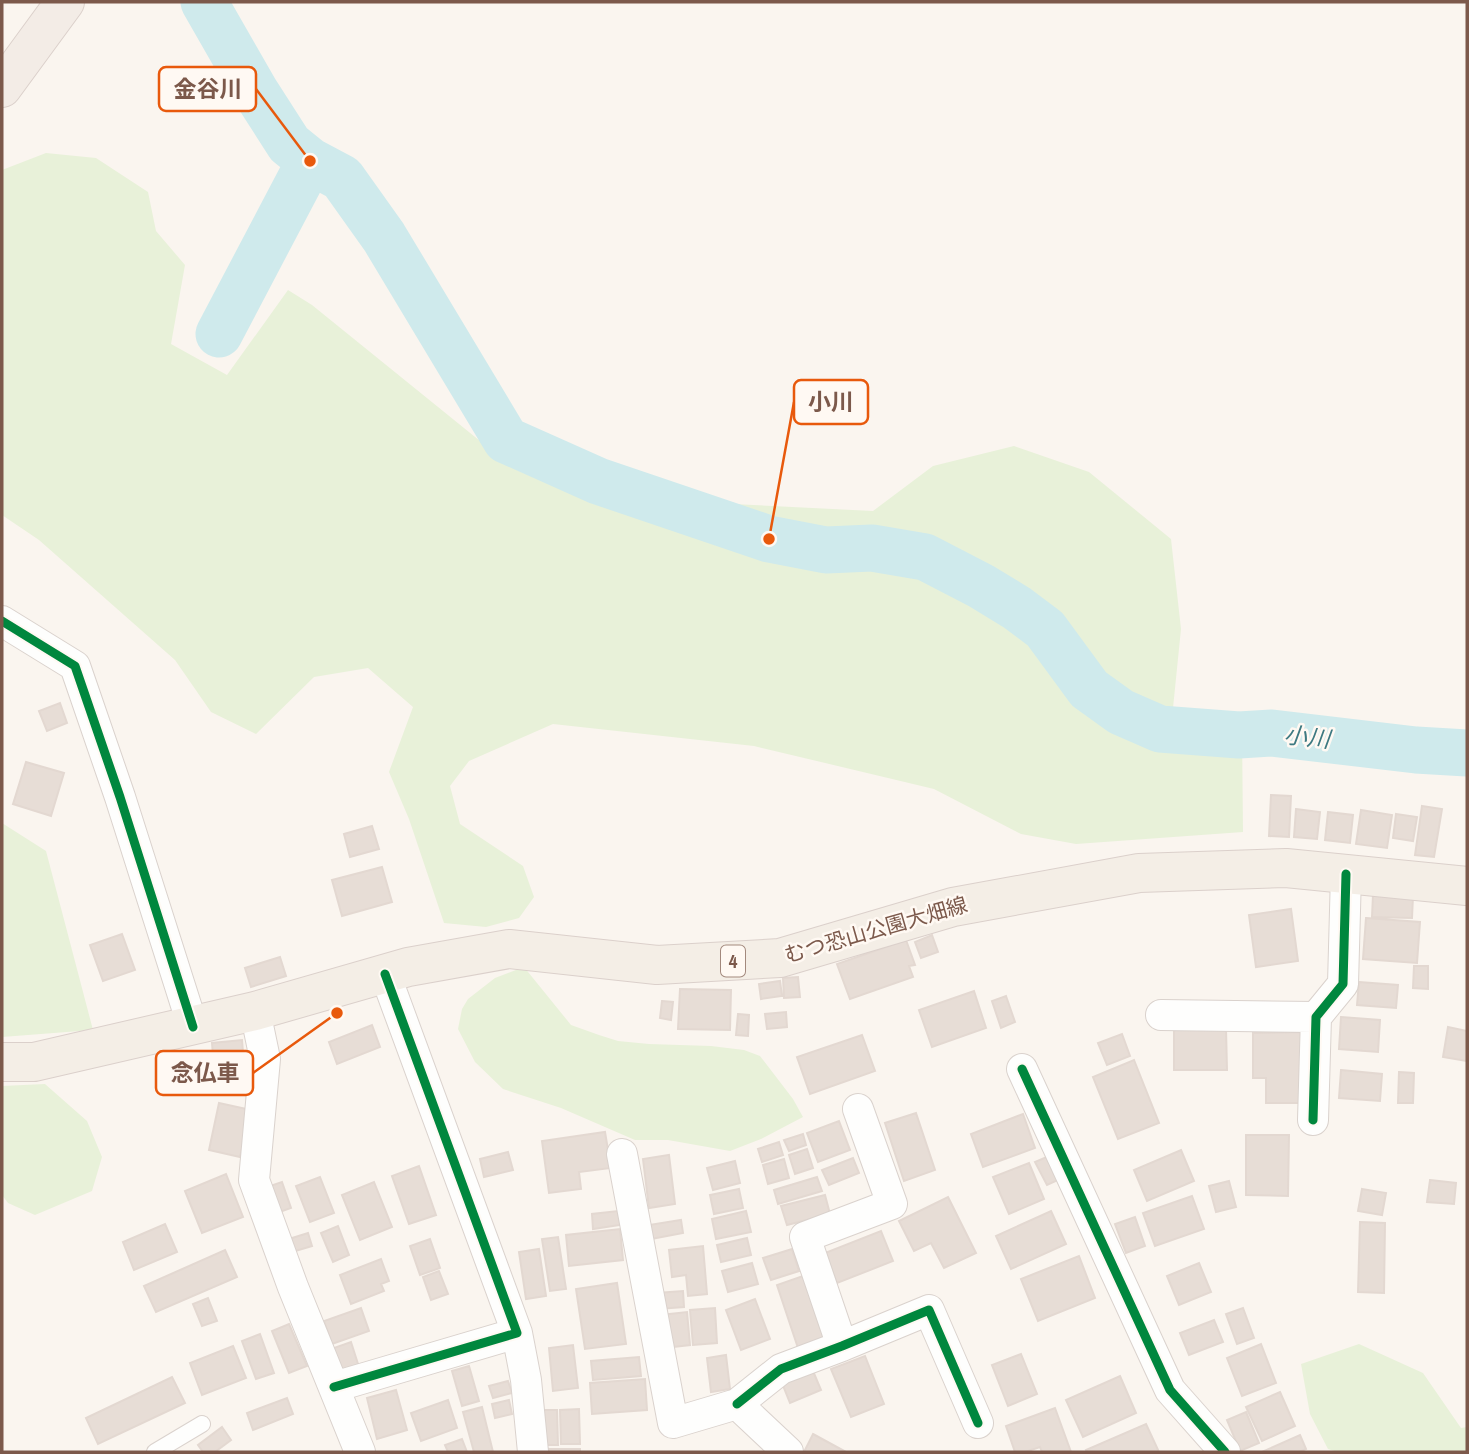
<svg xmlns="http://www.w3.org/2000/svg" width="1469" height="1454" font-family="'Archivo Narrow','Noto Sans JP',sans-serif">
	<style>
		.green { fill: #e8f1d9 }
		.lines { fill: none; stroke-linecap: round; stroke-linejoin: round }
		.river { stroke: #cfeaec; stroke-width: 47 }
		.building { fill: #e7ddd6; stroke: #e3d8d1; stroke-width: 2 }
		.service-casing { stroke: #dad2cd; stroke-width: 18 }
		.minor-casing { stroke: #dad2cd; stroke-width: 32 }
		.primary-casing { stroke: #dbd0cb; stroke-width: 40 }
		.trunk-casing { stroke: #dbd0cb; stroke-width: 40 }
		.service { stroke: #fefefd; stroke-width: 16 }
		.minor { stroke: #fefefd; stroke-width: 30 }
		.primary { stroke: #f4eee6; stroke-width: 38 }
		.trunk { stroke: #f3ece6; stroke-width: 38 }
		.cycleway-casing { stroke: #fff9f3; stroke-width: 13 }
		.cycleway { stroke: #00873e; stroke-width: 9 }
		.labels { text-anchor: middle; stroke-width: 5; stroke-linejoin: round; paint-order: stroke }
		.shield { fill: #fff9f3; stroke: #a3897d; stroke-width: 2 }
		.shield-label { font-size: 19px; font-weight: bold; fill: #7c594b }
		.street-label { font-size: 21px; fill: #7c594b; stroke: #fff9f3 }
		.water-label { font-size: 23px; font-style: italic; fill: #3d7981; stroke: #fff9f3 }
		.leader { fill: none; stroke: #e8590c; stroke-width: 2.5 }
		.callout-dot { fill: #e8590c; stroke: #fff9f3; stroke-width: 2.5 }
		.callout { fill: #fff9f3; stroke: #e8590c; stroke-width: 2.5 }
		.callout-label { font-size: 23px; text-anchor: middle; font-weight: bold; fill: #7c594b }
	</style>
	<rect width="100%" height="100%" fill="#faf5ef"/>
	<path class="green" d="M46,153L96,158L148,192L156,231L185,265L171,344L227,375L288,290L312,305L511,466L630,499L873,511L933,466L1014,446L1089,472L1171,539L1181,629L1173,708L1242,729L1243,832L1076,844L1021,834L934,789L754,746L553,724L469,761L450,786L460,824L523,866L534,897L519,918L486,927L444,923L409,819L389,772L413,707L368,668L314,677L256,734L211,712L175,660L39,540L2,515V170Z
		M2,823L46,851L93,1030L2,1037Z
		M524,967L571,1025L599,1035L618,1041L649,1044L711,1046L744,1050L760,1056L793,1099L803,1117L761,1139L730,1151L668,1140H635L561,1108L503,1089L475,1062L458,1029L462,1009L468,999L495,978Z
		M45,1084L87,1121L102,1157L92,1191L35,1215L8,1203L2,1195V1086Z
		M1359,1344L1423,1373L1461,1428L1467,1427V1452H1338L1328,1449L1310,1414L1301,1364Z"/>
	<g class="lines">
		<path class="river" d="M204,2L255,91L289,144L310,161L342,178L384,237L506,440L598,481L769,539L826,550L872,548L925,557L981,586L1017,608L1045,629L1089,689L1121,712L1160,729L1239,735L1272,733L1416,750L1467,753
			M219,334L310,161"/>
	</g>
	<path class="building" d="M60,703L67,723L47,731L39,711Z
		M26,762L64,773L51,816L13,804Z
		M1271,795L1291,796L1289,837L1269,836Z
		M1422,806L1442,809L1434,857L1415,855Z
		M1296,809L1320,812L1317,839L1294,837Z
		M1361,810L1392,815L1387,848L1356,844Z
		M1328,812L1353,815L1350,843L1325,840Z
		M1396,814L1417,817L1413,841L1393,838Z
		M372,826L379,849L350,857L344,834Z
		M382,867L392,902L342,916L332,880Z
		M1373,895L1413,896L1412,918L1372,917Z
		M1291,909L1298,961L1256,967L1249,915Z
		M1366,918L1420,922L1417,963L1363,959Z
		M122,934L135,970L103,981L90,945Z
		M932,935L938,952L921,958L915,942Z
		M906,940L915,965L909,966L913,977L850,999L837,964Z
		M280,957L286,976L251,987L245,968Z
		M1414,966H1428V989L1413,988Z
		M798,977L800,997L784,998L783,978Z
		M780,981L782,996L761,999L759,984Z
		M1359,982L1398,985L1396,1008L1357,1005Z
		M680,989L731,990L730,1030L678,1029Z
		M974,991L986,1028L932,1047L919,1010Z
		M1006,996L1015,1022L1001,1028L992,1001Z
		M662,1001L673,1002L671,1020L660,1018Z
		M786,1012L787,1027L767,1029L765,1014Z
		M738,1014L749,1015L748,1036L736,1035Z
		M1341,1017L1380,1020L1378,1052L1339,1049Z
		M372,1025L380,1047L337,1064L329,1042Z
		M1448,1027L1467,1031V1061L1443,1057Z
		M1226,1028L1227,1070H1174V1029Z
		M1305,1032L1306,1103H1266V1078H1253V1033Z
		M1122,1034L1130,1056L1107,1065L1098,1043Z
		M862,1035L875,1071L810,1094L797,1057Z
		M242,1040L245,1078L215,1081L212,1043Z
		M1134,1060L1159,1123L1118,1139L1093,1077Z
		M1341,1070L1382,1074L1380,1101L1339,1098Z
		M1399,1072L1414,1073L1413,1103H1398Z
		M219,1103L251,1110L240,1157L209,1150Z
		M916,1113L935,1170L904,1181L885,1123Z
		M1023,1114L1035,1148L983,1167L971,1134Z
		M839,1121L850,1150L818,1162L807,1133Z
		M605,1132L611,1168L579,1172L581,1189L549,1193L542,1141Z
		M803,1134L806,1145L789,1151L784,1140Z
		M1246,1135H1289L1288,1196L1246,1195Z
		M779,1142L783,1155L762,1162L758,1149Z
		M807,1149L813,1168L795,1174L789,1155Z
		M1181,1150L1194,1181L1147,1201L1134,1170Z
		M508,1152L513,1170L484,1177L480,1159Z
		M669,1155L675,1204L649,1208L643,1159Z
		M1049,1156L1060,1179L1047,1185L1035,1162Z
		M853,1158L859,1173L829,1185L822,1170Z
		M784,1159L789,1178L768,1184L763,1165Z
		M735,1161L740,1183L713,1190L707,1168Z
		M1029,1163L1044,1199L1009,1214L993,1177Z
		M419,1166L436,1215L409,1224L392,1176Z
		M226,1174L243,1217L202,1233L185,1191Z
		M320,1177L334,1213L310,1222L296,1186Z
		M817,1177L822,1191L778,1204L774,1190Z
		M1430,1180L1456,1183L1454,1204L1427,1202Z
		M1229,1181L1236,1207L1216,1212L1209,1186Z
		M282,1182L291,1208L274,1214L264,1188Z
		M374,1182L392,1227L360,1240L342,1195Z
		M739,1189L743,1208L714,1214L710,1195Z
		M1362,1189L1386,1193L1382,1215L1358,1211Z
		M825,1195L830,1214L787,1225L781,1206Z
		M1192,1196L1204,1229L1155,1246L1143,1213Z
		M948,1197L976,1253L944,1268L931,1243L914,1251L899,1221Z
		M618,1211L620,1225L593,1229L592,1214Z
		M746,1211L751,1232L716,1239L712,1219Z
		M1051,1211L1066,1244L1011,1269L996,1236Z
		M1135,1217L1145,1246L1126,1253L1115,1224Z
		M681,1220L683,1233L651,1239L649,1225Z
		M1360,1222L1385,1223L1384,1293L1358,1292Z
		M165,1224L177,1252L134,1270L123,1242Z
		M338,1226L349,1255L333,1262L321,1233Z
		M620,1229L623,1260L569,1266L566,1235Z
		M881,1231L893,1261L837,1283L825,1253Z
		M308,1233L312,1246L292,1252L289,1239Z
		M558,1237L566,1289L550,1291L542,1239Z
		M747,1238L751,1255L721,1262L717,1245Z
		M430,1239L440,1268L420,1275L410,1246Z
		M703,1246L707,1294L688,1296L686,1275L672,1277L669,1250Z
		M539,1249L546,1296L526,1299L519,1252Z
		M792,1249L799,1271L771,1280L763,1258Z
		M225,1250L237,1277L156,1312L144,1286Z
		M1079,1256L1095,1298L1038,1321L1021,1279Z
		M381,1259L389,1281L381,1284L384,1291L351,1304L340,1275Z
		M752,1263L758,1284L728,1292L722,1271Z
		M1199,1263L1211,1292L1179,1305L1167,1276Z
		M439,1271L448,1294L431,1300L423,1277Z
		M803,1276L824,1338L798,1348L777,1285Z
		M617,1283L626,1344L585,1349L576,1289Z
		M683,1291L684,1307L658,1309L657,1293Z
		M208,1298L217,1321L202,1326L193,1304Z
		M755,1299L770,1339L741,1350L726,1310Z
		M361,1308L369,1331L332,1344L324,1321Z
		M715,1308L717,1343L693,1345L690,1310Z
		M1243,1308L1254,1338L1237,1344L1226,1314Z
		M687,1312L690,1345L665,1348L661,1315Z
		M1214,1320L1223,1342L1189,1355L1180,1333Z
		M289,1324L307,1366L289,1373L272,1331Z
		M260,1334L274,1373L256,1379L242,1341Z
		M351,1342L359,1367L340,1373L331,1349Z
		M1261,1344L1276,1383L1242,1396L1227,1358Z
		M573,1345L578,1388L553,1391L549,1348Z
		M233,1346L246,1378L202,1395L190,1363Z
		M1021,1354L1037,1394L1008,1406L992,1365Z
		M726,1355L730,1389L711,1392L707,1358Z
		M865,1356L884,1404L851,1417L831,1369Z
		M639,1357L641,1376L593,1380L591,1361Z
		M469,1366L479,1401L462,1406L452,1371Z
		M813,1371L821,1390L790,1403L782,1383Z
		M1120,1376L1136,1413L1083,1437L1066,1400Z
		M172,1377L185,1403L98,1444L86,1418Z
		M645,1379L647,1410L592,1414L590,1383Z
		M508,1381L512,1393L493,1398L489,1386Z
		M396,1390L407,1430L377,1439L367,1398Z
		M1280,1392L1295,1426L1262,1441L1246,1407Z
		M287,1398L293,1414L253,1430L247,1413Z
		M448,1400L457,1428L421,1441L411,1413Z
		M509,1400L512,1414L495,1418L492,1404Z
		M482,1407L493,1452H474L463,1412Z
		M1055,1408L1071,1452H1042L1040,1447L1025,1452H1015L1006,1426Z
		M579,1409L580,1444H561L560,1410Z
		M541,1410H557L558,1445H542Z
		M1246,1412L1259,1443L1240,1451L1227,1420Z
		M1146,1424L1159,1452H1087L1086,1450Z
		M222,1427L231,1440L215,1452H203L198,1445Z
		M813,1434L846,1452H804Z
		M1300,1435L1306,1449L1299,1452H1262Z
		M462,1439L467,1452H448L445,1445Z
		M549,1449H580V1452H549Z"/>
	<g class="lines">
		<defs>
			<path id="service" d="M155,1452L202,1424"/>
			<path id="minor" d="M2,621L75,666L120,797L193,1027
				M255,1011L265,1059L254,1180L293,1287L360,1452
				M1161,1015L1316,1017
				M1022,1069L1170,1390L1225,1452
				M1313,1120L1316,1017L1343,984L1346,874
				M622,1154L673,1423L737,1404L788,1452
				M517,1333L526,1380L533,1452
				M842,1346L805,1237L892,1204L858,1109
				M334,1387L517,1333L385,974
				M737,1404L781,1369L842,1346L929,1310L978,1423"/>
			<path id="primary" d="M2,1062H34L255,1011L408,967L509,949L657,965L780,958L953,907L1139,873L1286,868L1467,886"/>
			<path id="trunk" d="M2,88L65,2"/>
		</defs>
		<use href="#service" class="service-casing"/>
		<use href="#minor" class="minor-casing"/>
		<use href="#primary" class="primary-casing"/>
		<use href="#trunk" class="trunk-casing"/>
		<use href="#service" class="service"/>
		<use href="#minor" class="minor"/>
		<use href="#primary" class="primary"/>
		<use href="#trunk" class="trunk"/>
		<defs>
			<path id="cycleway" d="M2,621L75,666L120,797L193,1027
				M1022,1069L1170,1390L1225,1452
				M1313,1120L1316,1017L1343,984L1346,874
				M334,1387L517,1333L385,974
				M737,1404L781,1369L842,1346L929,1310L978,1423"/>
		</defs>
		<use href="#cycleway" class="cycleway-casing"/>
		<use href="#cycleway" class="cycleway"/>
	</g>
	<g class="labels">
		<rect class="shield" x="721" y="945.5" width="24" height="31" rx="5"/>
		<g class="shield-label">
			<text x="733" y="968">4</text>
		</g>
		<g class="street-label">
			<text transform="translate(876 930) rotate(-16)" y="7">むつ恐山公園大畑線</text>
		</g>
		<g class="water-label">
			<text transform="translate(1307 737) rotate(6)" y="8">小川</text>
		</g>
	</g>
	<path class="leader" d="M310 161L256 89M769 539L794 402M337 1013L253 1073"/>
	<g class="callout-dot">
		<circle cx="310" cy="161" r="7"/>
		<circle cx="769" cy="539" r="7"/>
		<circle cx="337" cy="1013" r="7"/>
	</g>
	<g class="callout">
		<rect x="159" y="67" width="97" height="44" rx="7"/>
		<rect x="794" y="380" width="74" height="44" rx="7"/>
		<rect x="156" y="1051" width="97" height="44" rx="7"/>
	</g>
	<g class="callout-label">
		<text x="208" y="97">金谷川</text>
		<text x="831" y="410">小川</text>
		<text x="205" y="1081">念仏車</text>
	</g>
	<rect width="1469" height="1454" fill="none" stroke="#7c594b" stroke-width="7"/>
</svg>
